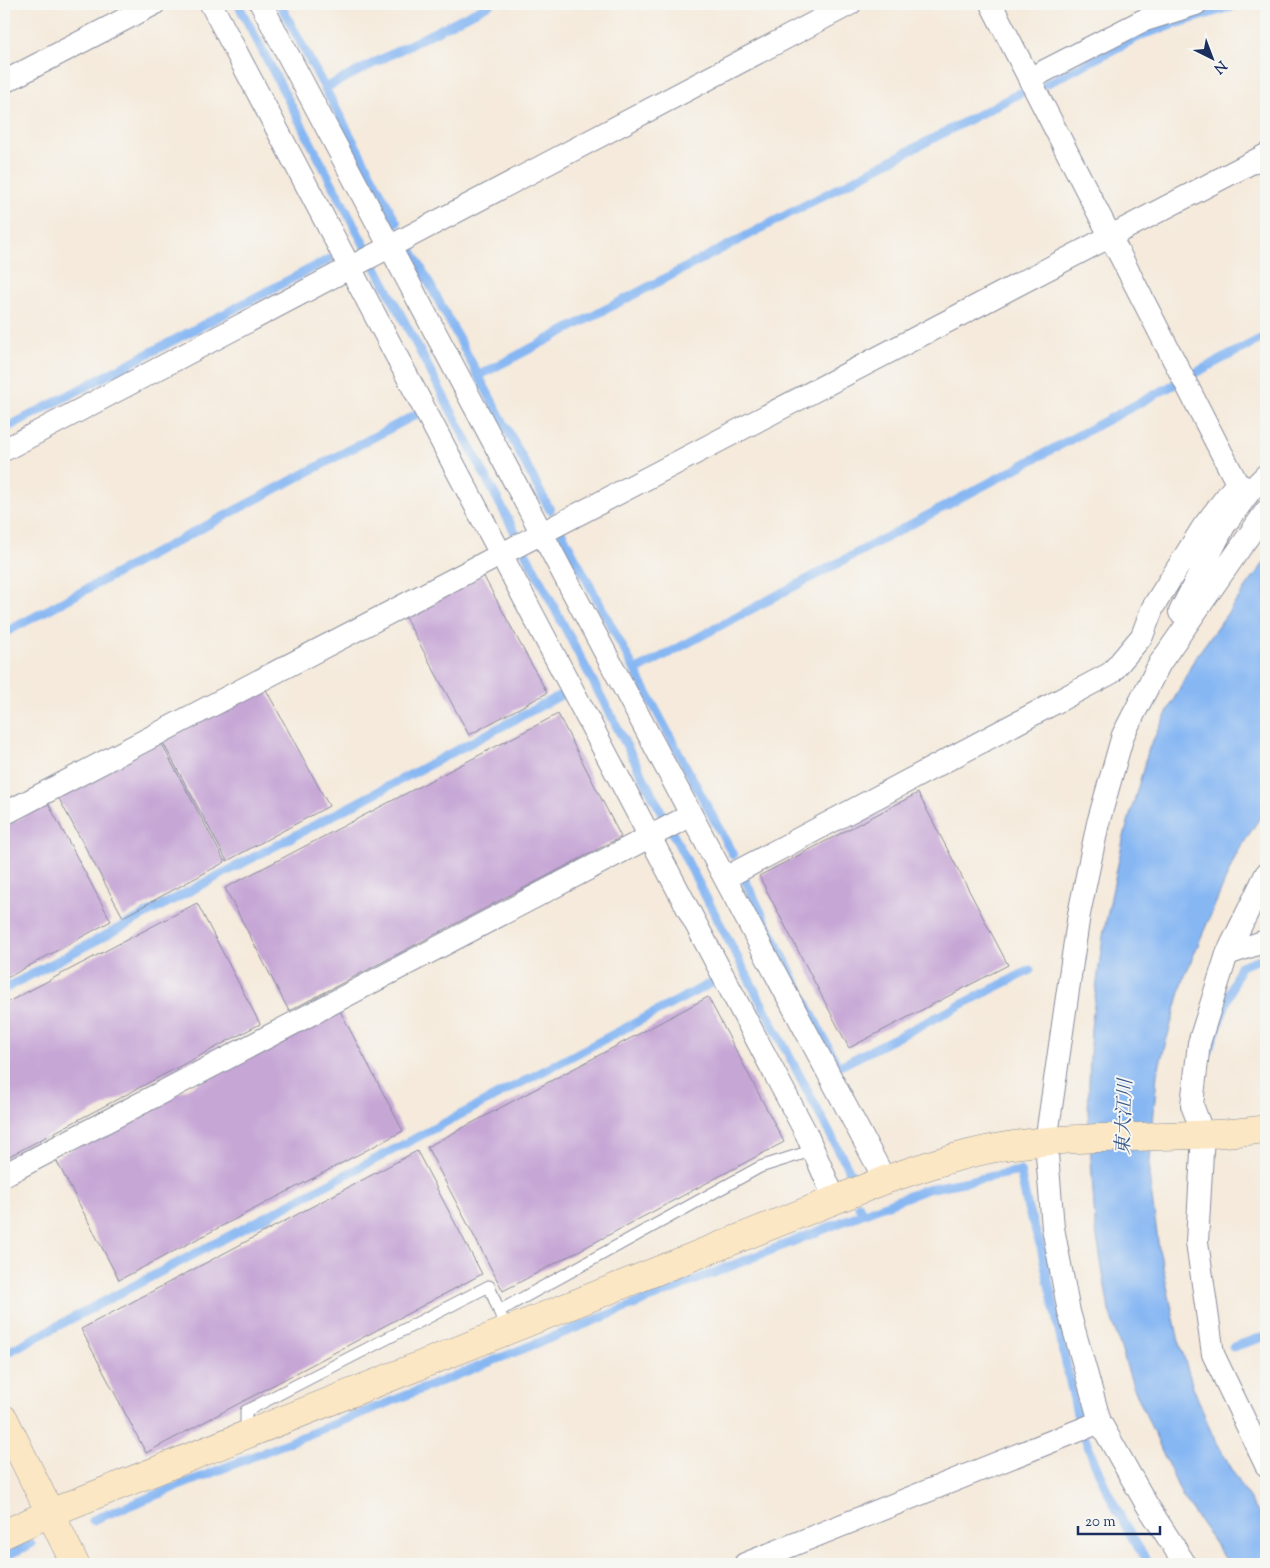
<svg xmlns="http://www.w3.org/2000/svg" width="1270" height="1568" font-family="'Sorts Mill Goudy','Noto Serif JP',serif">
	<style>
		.water { fill: #87b7f3; stroke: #5173a8 }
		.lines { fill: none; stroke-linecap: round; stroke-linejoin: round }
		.stream { stroke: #87b7f3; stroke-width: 9 }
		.building { fill: #c6a6d5 }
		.lane-casing { stroke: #888c9c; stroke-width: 13 }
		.street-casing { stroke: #888c9c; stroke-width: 24 }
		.secondary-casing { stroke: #888c9c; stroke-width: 29 }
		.lane { stroke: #fff; stroke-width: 11 }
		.street { stroke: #fff; stroke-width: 22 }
		.secondary { stroke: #fbe7c3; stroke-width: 28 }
		.labels { text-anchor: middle; stroke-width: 4; stroke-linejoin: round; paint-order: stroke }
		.water-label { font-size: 19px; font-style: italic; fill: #3b588b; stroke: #f6f6f2 }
	</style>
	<rect width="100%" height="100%" fill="#f6f6f2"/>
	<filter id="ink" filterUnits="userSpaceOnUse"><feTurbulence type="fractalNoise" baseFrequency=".02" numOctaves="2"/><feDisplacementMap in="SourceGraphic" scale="10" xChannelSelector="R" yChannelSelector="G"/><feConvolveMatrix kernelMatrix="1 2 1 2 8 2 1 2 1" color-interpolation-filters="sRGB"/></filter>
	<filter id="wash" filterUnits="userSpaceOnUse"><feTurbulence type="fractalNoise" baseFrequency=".0096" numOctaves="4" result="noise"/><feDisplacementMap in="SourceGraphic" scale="20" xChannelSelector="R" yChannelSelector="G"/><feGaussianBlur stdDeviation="1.12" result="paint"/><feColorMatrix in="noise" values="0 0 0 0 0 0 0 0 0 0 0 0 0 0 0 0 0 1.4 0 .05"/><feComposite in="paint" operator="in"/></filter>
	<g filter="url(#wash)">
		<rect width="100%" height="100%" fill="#f5eadb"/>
		<path class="water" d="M1266,560V808L1236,855L1184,978L1157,1074L1149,1175L1159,1249L1178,1337L1192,1384L1212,1434L1245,1492L1266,1525V1564H1229L1182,1496L1133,1386L1109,1311L1095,1224L1088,1112L1091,1028L1103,936L1123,840L1149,748L1195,658Z"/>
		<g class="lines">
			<path class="stream" d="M238,4L850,1172
				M280,4L397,223
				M1046,84L1144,34L1239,4
				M325,88L490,4
				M410,247L550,510
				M1193,374L1266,336
				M478,376L1020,93
				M4,429L329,259
				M562,533L733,855
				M4,633L419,413
				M635,671L1175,384
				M744,878L838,1067L1030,970
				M4,989L567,692
				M1208,1053L1240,966L1266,957
				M862,1214L927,1189L1020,1171L1028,1209L1041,1247L1077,1414
				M1233,1347L1266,1336
				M4,1354L717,980
				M1085,1438C1101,1482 1123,1525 1149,1564
				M93,1520L862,1214L859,1206
				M4,1557L31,1544"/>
		</g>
		<g id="blocks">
			<path class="building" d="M483,575L547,693L469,735L405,617Z
				M264,686L329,806L227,861L162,741Z
				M558,714L621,837L289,1011L225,888Z
				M160,741L225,862L123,917L58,797Z
				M918,793L1008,965L849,1048L759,876Z
				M48,803L111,921L5,979L4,827Z
				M197,903L260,1024L4,1159V1004Z
				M708,997L784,1142L503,1291L427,1147Z
				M339,1009L403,1131L119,1280L55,1158Z
				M417,1151L482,1274L146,1453L81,1329Z"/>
		</g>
	</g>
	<g filter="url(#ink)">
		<use href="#blocks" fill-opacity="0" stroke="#888c9c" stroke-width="1"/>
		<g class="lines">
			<defs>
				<path id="lane" d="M507,1330L499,1311L760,1167L814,1150
					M246,1435V1411L489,1286L499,1311"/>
				<path id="street" d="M211,4L806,1133L835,1200
					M261,4L885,1180
					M1029,79L1142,21L1196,4
					M4,82L154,4
					M4,450L850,4
					M1238,484L1251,490L1266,475
					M1180,612L1224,526L1251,490
					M4,814L1266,155
					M1266,874L1227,954L1199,1043L1192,1105L1203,1134L1197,1242L1213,1354L1266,1465
					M725,878L1111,673L1142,636L1153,607L1203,527L1237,483L991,4
					M1227,954L1266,941
					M4,1175L691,815
					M745,1564L1100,1422
					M1185,1564L1147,1505L1100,1422L1069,1312L1053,1228L1046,1142L1079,914L1098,823L1123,735L1160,663L1266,511"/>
				<path id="secondary" d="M4,1419L75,1564
					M4,1534L50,1513L885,1180C923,1167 961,1154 1001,1147C1089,1132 1179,1141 1266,1129"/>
			</defs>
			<use href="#lane" class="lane-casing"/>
			<use href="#street" class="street-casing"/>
			<use href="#secondary" class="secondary-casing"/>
			<use href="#lane" class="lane"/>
			<use href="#street" class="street"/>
			<use href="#secondary" class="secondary"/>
		</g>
	</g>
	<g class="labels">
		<g class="water-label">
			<text transform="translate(1123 1117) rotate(-88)" y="7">東大江川</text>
		</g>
	</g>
	<rect width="1270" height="1568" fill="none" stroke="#f6f6f2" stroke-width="20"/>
	<g transform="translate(1212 58) rotate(138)" stroke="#f6f6f2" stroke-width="4" paint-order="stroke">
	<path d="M0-4L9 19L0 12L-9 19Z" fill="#1b2f5e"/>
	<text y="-8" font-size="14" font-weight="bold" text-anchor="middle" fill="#1b2f5e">N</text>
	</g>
	<path d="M1078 1526v8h82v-8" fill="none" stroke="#1b2f5e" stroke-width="2.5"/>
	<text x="1085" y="1526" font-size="15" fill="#1b2f5e" stroke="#f6f6f2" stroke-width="4" paint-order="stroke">20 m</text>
</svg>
